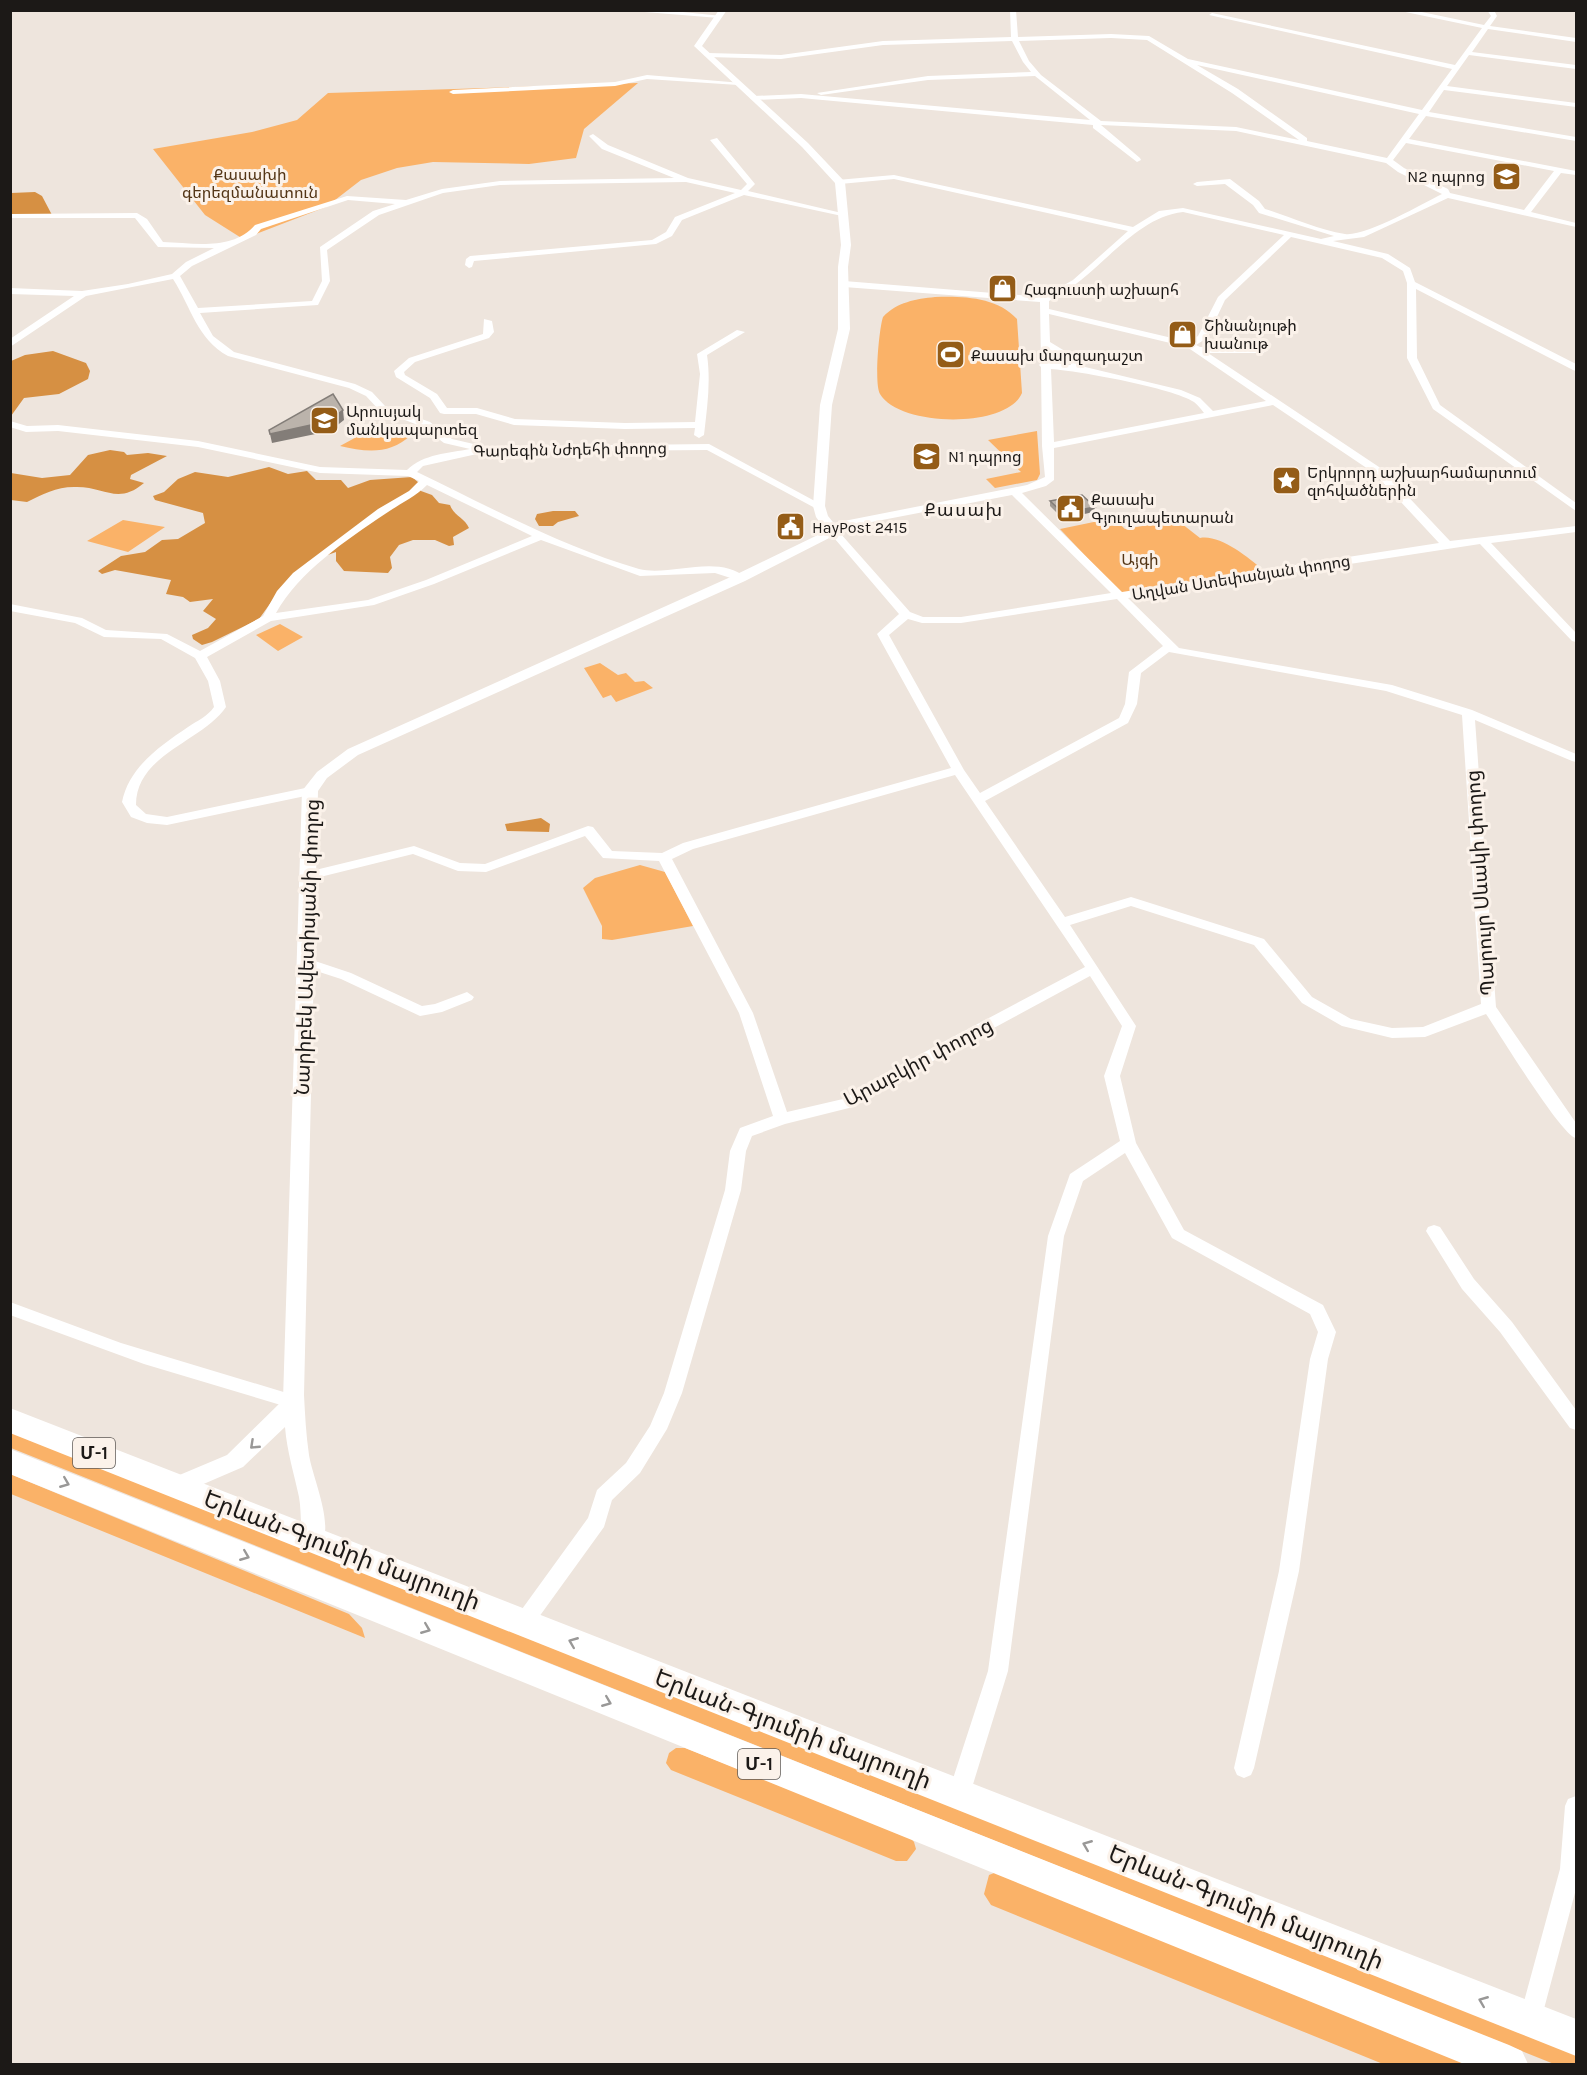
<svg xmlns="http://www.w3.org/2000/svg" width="1587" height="2075" font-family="Karla,'Noto Sans Armenian',sans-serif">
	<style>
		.green { fill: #fab268 }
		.forest { fill: #d69043 }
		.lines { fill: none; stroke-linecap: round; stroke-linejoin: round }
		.minor { fill: #fff; fill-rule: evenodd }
		.tertiary { fill: #fff; fill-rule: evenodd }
		.trunk { fill: #fff; fill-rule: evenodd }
		.wall { fill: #a19a93 }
		.shaded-wall { fill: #837d78 }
		.building { fill: #bbb3ab; stroke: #837d78; stroke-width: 1.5 }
		.oneway { stroke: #999897 }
		.labels { text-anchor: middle; stroke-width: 6; stroke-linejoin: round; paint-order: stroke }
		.far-park-label { font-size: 16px; fill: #543617; stroke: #fbf2ea }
		.far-poi-label { font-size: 16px; fill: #1c1917; stroke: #fbf2ea; text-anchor: start }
		.far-street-label { font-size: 16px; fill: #1c1917; stroke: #fbf2ea }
		.far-quarter-label { font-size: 18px; letter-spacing: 1.5px; fill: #1c1917; stroke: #fbf2ea }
		.shield { fill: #fbf2ea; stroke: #5f5a56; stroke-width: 1.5 }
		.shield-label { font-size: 18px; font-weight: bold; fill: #1c1917 }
		.street-label { font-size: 20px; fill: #1c1917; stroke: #fbf2ea }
		.near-street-label { font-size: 24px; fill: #1c1917; stroke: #fbf2ea }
	</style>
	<rect width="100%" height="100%" fill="#eee5dd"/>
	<path class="green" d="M638,83L584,129L576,158L529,164L433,162L397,168L361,180L326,207L243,239L205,215L153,149L252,132L297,120L328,93Z
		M935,297C963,296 997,297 1017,319L1022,393C1007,429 899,427 880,394C874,384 879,329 883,317C897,302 916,299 935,297Z
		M371,422L411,435C390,455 366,452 340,446L362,434Z
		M1037,431L1040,474L1037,480L995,488L986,479L1021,472L988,440Z
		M1113,518L1125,529L1177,520L1200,538C1219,534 1248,557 1262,569L1123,596L1060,529Z
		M123,520L165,527L128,552L87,541Z
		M280,624L303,637L278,651L256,635Z
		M600,663L618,675L626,673L635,682L644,681L653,688L616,702L611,695L603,698L584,668Z
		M640,865L665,872L693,926L612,940L602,939V926L583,888L595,878Z
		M10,1431L1576,2053V2064H1554L11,1448Z
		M10,1474L349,1614L362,1628L365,1638L11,1494Z
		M676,1748H685L909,1836L914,1842L916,1849L907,1861H896L671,1770L666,1763L669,1753Z
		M999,1871L1011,1873L1482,2064H1383L991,1905L984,1894L989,1875Z"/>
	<path class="forest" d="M35,192L42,196L52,215L11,214V193Z
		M53,351L86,363L90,371L88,379L59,394L24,398L11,416V361L25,355Z
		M110,450L124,452L127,455L148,453L167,456L131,475L130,479L144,483C118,505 105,487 77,487C58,486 43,494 27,502L11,500V473L42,478L70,475L88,455Z
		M269,467L288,474L307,471L316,480H341L348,488L370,480L412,477L419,483L421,491L432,495L439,503L450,505C454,516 465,518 469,528L453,537L454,545L449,546L435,540H413L399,545L390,557L392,568L388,573L344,571L336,561V552L308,562L277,594L259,619L212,642L202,645L193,639L192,635L208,628L216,619L203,611L213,599L190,602L183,597L166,594L171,580L115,570L102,574L98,571L121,556L145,552L162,540L178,539L205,523L203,513L155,500L153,496L164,492L178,479L195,472L228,477Z
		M553,511H575L579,516L558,522L553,526H539L535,519L537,514Z
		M541,818L550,824L549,832L507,831L505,824Z"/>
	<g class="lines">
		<path class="minor" d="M620,10H663L722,16L719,18Z
			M1010,10H1016L1018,37L1111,34L1149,36L1188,59L1422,110L1452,69L1209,15L1212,13L1455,65L1482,28L1396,10H1412L1484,25L1491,16L1487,10H1494L1497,16L1490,26L1576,38V42L1488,29L1472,52L1576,65V69L1469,55L1447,86L1576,103V107L1444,90L1429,112L1576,137V141L1426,116L1409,139L1576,171V175L1561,173L1531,212L1576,223V227L1448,198L1364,237L1333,241L1388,254L1410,268L1415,282L1576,364V371L1573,370L1416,289L1417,358L1440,405L1576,503V511L1433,409L1407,358V283L1403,271L1382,258L1291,237L1225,300L1207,338L1196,345L1200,347L1266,348L1268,350L1263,353H1208L1382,469L1450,541L1576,526V532L1491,543L1576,633V642L1572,641L1480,544L1128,598L1179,648L1392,685L1472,710L1576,754V762L1572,761L1475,720L1496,1007L1576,1123V1138C1561,1135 1499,1033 1486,1014L1425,1037L1392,1038L1342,1026L1302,1003L1254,945L1131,906L1070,925L1136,1026L1120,1076L1136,1143L1184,1230L1323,1305L1336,1332L1328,1359L1299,1571L1254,1768L1251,1775L1244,1778L1237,1775L1234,1768L1279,1571L1310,1359L1318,1332L1310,1314L1172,1238L1125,1153L1083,1181L1064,1236L1008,1671L970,1794L966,1801L959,1804L952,1801L948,1794L988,1671L1048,1236L1070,1174L1120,1141L1104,1076L1122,1026L1090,976L931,1062L853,1107L785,1124L752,1136L746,1151L741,1190L682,1393L667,1429L640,1473L612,1500L604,1527L531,1628L524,1631L517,1628L514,1622L517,1616L588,1518L597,1490L626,1463L650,1426L664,1393L725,1190L730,1151L740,1128L773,1116L739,1013L659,861L603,858L585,836L486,872L458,871L413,854L308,880L301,876L303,873L414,846L460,863L485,864L588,826L593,827L612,851L662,853L683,843L951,768L877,634L899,614L829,532L844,521L1027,485L1045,477L1042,446L1041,367L1039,365L1041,363L1040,302L844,287L840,284L844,281L1043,297L1073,280L1128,231L894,179L840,184L836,182L837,180L894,175L1133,227L1159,211L1183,208L1321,239L1334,236L1259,213L1253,205L1225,184L1197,186L1193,184L1197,182L1230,179L1259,201L1265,209C1291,217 1318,230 1345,234C1365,237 1422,204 1442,194L1398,172L1386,163L1236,131L1101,125L1140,158L1141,160L1137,162L1093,128V125L801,98L754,100L750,98L754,96L801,94L1090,120L1035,76L928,80L821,95L817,93L928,76L1031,72L1023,62L1012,41L883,45L781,59L708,57L704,55L708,53L781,55L883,41L1011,37ZM1111,38L1147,40L1232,93L1299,140L1236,127L1101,121L1041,75L1029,61L1019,41ZM1197,65L1419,114L1387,158L1307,141V138L1238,89ZM1406,143L1554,171L1524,210L1450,193L1448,189L1404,168L1393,160ZM1183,212L1284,235L1218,297L1198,336L1189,342L1049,309V301C1098,278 1131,218 1183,212ZM1049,314L1187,347L1266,401L1213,411L1200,398L1181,390L1081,366L1078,359L1050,342ZM1050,350L1070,362L1071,365L1051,363ZM1051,369C1079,371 1173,388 1194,402C1198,405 1201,409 1204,413L1054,442ZM1273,405L1374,473L1439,543L1122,592L1022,493L1046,486L1054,480V448ZM1012,495L1111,593L961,617H923L910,612L840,533L851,526ZM1117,599L1163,646L1129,672L1125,704L1119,718L980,793L964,770L889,635L908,619L922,623H961ZM1169,652L1386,691L1462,715L1481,1004L1423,1027L1392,1028L1351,1019L1312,997L1264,939L1131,897L1065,917L985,801L1128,723L1137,704L1141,673ZM955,775L1085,967L921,1054L843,1099L787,1112L753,1013L672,859L693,849Z
			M647,75L742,83L738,85L647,79L615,86L453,94L449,92L453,90L615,82Z
			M593,134L608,145L688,178L741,190L747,184L710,140L717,138L755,184L748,191L846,214L842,216L744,195L682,220L672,236L656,244L474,261L472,267L469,268L465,265L466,259L470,256L652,240L666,232L675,217L735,193L686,182L500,185L443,193L379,215L327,250L330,281L318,305L200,313L213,336L234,352L355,384L372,392L385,406L430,422L452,439L478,445L479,447L709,444L824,506L815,508L707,450L486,452L423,466L417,472C488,506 562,547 639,569C670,577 718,553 746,578L740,581L715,573L640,576L541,540L434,584L374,605L271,621L207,657L220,681L226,707C202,742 136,754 136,805L146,814L167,817L310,787L316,791L315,794L167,825L147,823L131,817L122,802C129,767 160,746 188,727C197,721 208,716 214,707L208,681L195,658L161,639L104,637L75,623L10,611V604L82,618L106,630L167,634L200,651L263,616L277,591L293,573L378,509L409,491L419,481L408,476L320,473L198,447L58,431L26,432L10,427V421L27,426L58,425L198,441L320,467L407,470C423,454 449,453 470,449L444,443L423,427L379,410L366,396L349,388L228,356C197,339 191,307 173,279L86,296L10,347V339L74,296L10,294V288L82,291L128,284L172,274L186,262L214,248L158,247L135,218H10V214L137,213L147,219L163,242C193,243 233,251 255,225L347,196L406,200L442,189L500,181L674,178L602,149L589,136ZM348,200L395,204L373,211L320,247L322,281L312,301L198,308L180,276L192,266L256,235L261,229ZM427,485L532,536L426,580L368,600L276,613C300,571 345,541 385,514C399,504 414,498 427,485Z
			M484,319L492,321L494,332L489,338L415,362L404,372L405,375L437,394L447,408H477L515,419L625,423L695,422L700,374L697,354L737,330L745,332L707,355C711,382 707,408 704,435L699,438L694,435L695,428L625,429L514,425L476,414H444L440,413L430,398L396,377L394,371L409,358L483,334Z
			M306,958L351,973L422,1006L435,1004L467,992L474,997L472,1000L442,1012L420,1016L341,979L301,966L299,963L301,960Z
			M1434,1225L1440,1227L1474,1279L1512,1322L1576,1410V1430L1570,1428L1500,1332L1462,1289L1426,1231L1428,1227Z
			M10,1302L121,1343L300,1397L303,1402L300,1407L294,1409L144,1364L10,1315Z
			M1576,1796V1889L1541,2020L1538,2028L1530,2031L1522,2028L1519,2020L1560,1869L1565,1806L1568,1799Z"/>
		<path class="tertiary" d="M719,10H727L702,46L808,143L845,182L851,245L848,267L850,329L832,405L825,506L828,516L841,532L745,581L358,755L327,778L318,791L304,1395C305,1414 306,1435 309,1455C313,1479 333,1521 322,1545L314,1548L306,1545C299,1530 302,1513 299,1497C294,1473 287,1452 285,1427L243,1467L178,1495L170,1493L167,1486L170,1479L227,1455L283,1400L302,791L317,772L348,749L735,575L826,531L816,517L813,506L820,405L838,329V267L841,245L835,183L802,147L694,46Z"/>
		<path class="trunk" d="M10,1408L1576,2019V2056L10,1433Z
			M10,1449L1509,2045L1522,2051L1528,2064H1464L10,1474Z"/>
	</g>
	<path class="wall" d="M1050,501L1094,512L1062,518L1050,506Z"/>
	<path class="shaded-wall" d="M343,410L344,420L330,431L272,443L270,434Z
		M1095,507L1094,512L1062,518L1063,513Z"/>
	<path class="building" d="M333,394L343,410L329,421L270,434L269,430Z
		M1082,495L1095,507L1063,513L1050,501Z"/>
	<defs><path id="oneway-chevron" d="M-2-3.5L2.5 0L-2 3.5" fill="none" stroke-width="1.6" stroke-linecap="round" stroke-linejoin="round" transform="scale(1.5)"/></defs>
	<g class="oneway">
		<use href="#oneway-chevron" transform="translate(254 1445) rotate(137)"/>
		<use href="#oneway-chevron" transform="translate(65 1483) rotate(22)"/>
		<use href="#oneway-chevron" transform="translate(245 1556) rotate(22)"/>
		<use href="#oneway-chevron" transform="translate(426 1629) rotate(22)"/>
		<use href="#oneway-chevron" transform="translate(573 1642) rotate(-158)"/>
		<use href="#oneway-chevron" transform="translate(607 1702) rotate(22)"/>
		<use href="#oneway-chevron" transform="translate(1087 1845) rotate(-158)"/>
		<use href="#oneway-chevron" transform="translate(1483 2001) rotate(-158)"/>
	</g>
	<defs>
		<symbol id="school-square" viewBox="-11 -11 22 22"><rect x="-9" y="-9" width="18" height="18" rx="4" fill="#945c17" stroke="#fbf2ea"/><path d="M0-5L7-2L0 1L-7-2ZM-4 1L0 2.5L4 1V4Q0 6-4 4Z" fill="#fff"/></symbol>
		<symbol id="shop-square" viewBox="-11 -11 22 22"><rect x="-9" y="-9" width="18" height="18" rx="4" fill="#945c17" stroke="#fbf2ea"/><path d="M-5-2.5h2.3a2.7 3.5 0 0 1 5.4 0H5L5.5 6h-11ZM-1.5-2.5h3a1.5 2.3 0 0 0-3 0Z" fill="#fff"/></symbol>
		<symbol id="stadium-square" viewBox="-11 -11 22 22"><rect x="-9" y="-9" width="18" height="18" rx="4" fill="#945c17" stroke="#fbf2ea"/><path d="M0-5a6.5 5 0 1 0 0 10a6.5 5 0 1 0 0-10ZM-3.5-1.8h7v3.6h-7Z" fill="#fff"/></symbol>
		<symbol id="sight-square" viewBox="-11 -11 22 22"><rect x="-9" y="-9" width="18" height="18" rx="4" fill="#945c17" stroke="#fbf2ea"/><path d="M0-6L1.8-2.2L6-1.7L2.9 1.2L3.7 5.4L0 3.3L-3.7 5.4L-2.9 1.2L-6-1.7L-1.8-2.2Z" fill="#fff"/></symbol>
		<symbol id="civic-square" viewBox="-11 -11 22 22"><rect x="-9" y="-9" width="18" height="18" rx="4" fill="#945c17" stroke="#fbf2ea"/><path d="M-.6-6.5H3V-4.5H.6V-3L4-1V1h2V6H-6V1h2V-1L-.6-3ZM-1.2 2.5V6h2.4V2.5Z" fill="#fff"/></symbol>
	</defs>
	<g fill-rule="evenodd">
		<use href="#school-square" x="1490" y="160" width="33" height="33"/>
		<use href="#shop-square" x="986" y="272" width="33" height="33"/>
		<use href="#shop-square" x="1166" y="318" width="33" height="33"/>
		<use href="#stadium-square" x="934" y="338" width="33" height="33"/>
		<use href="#school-square" x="308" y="404" width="33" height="33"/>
		<use href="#school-square" x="910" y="440" width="33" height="33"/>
		<use href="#sight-square" x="1270" y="464" width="33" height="33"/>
		<use href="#civic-square" x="1054" y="492" width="33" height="33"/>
		<use href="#civic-square" x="774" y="510" width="33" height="33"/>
	</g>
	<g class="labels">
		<g class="far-park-label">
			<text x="250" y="180">Քասախի<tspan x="250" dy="18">գերեզմանատուն</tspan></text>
			<text x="1140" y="565">Այգի</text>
		</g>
		<g class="far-poi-label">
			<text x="1485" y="182" text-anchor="end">N2 դպրոց</text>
			<text x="1024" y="295">Հագուստի աշխարհ</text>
			<text x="1204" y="331">Շինանյութի<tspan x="1204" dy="18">խանութ</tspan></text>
			<text x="971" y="361">Քասախ մարզադաշտ</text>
			<text x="346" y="417">Արուսյակ<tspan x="346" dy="18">մանկապարտեզ</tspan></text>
			<text x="948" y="462">N1 դպրոց</text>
			<text x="1307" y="478">Երկրորդ աշխարհամարտում<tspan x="1307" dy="18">զոհվածներին</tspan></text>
			<text x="1091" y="505">Քասախ<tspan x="1091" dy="18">Գյուղապետարան</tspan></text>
			<text x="812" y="533">HayPost 2415</text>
		</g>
		<g class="far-street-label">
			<text transform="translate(570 449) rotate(-1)" y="6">Գարեգին Նժդեհի փողոց</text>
			<text transform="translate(1241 577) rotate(-9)" y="6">Աղվան Ստեփանյան փողոց</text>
		</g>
		<g class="far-quarter-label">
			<text x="964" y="516">Քասախ</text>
		</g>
		<g class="shield">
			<rect x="73" y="1438" width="42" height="30" rx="4.5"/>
			<rect x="738" y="1749" width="42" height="30" rx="4.5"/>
		</g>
		<g class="shield-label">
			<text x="94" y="1459">Մ-1</text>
			<text x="759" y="1770">Մ-1</text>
		</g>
		<g class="street-label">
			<text transform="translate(1480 883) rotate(-94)" y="7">Պարույր Սևակի փողոց</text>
			<text transform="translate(307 947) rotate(-88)" y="7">Նարիբեկ Ավետիսյանի փողոց</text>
			<text transform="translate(918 1062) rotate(-28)" y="7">Արաբկիր փողոց</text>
		</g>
		<g class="near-street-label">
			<text transform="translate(342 1550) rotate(21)" y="8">Երևան-Գյումրի մայրուղի</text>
			<text transform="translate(793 1729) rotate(21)" y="8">Երևան-Գյումրի մայրուղի</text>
			<text transform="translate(1246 1907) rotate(22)" y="8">Երևան-Գյումրի մայրուղի</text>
		</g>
	</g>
	<rect width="1587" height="2075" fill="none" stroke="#1c1917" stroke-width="24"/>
</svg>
